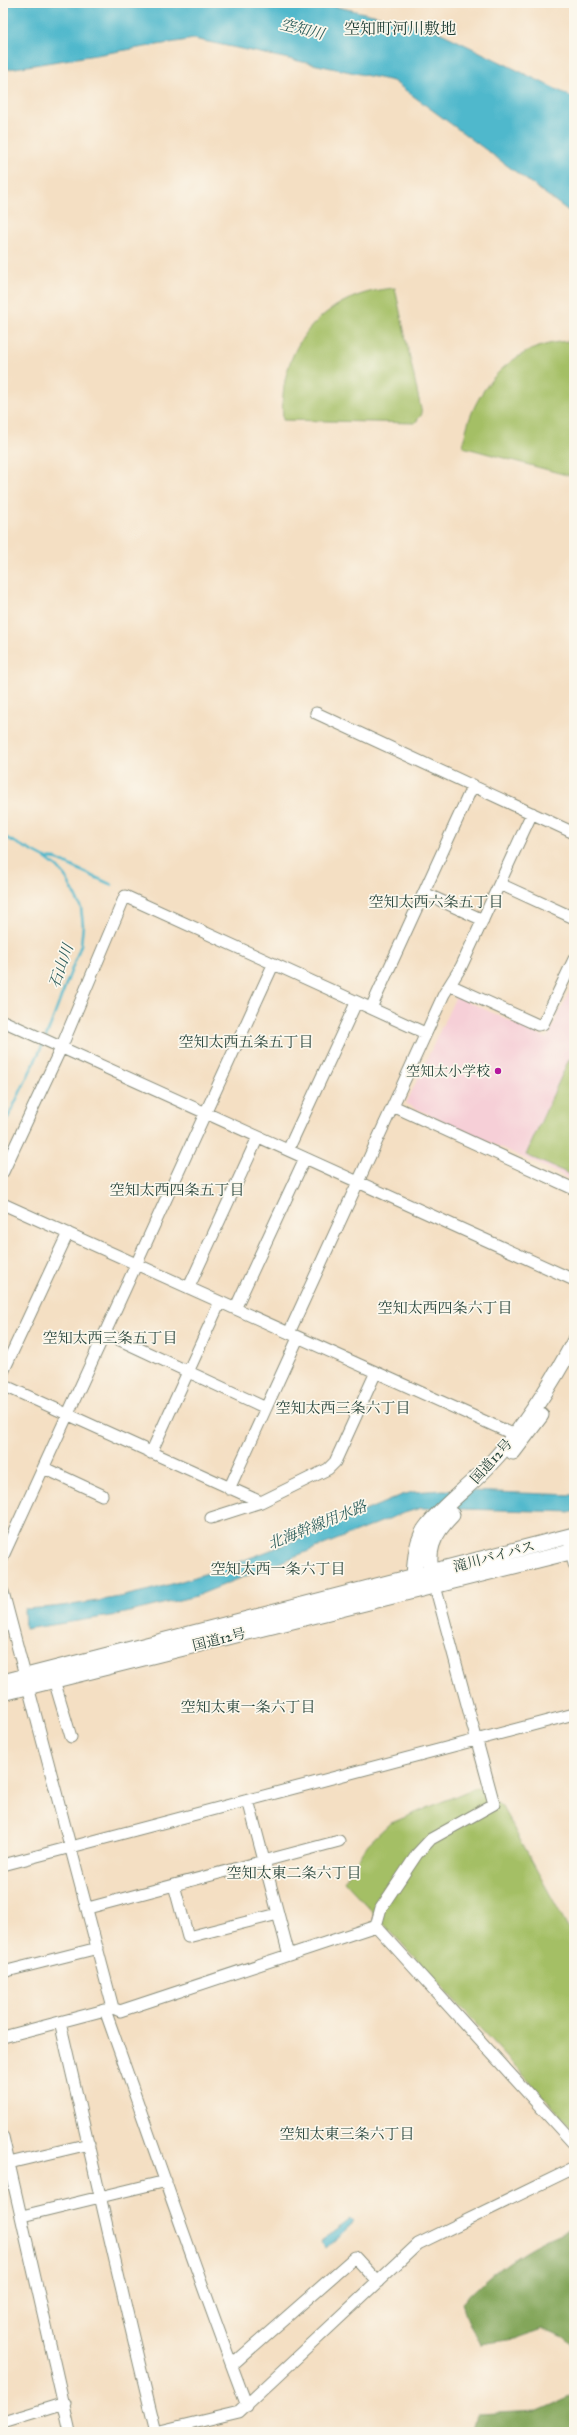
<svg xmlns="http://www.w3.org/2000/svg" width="577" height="2435" font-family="'IM FELL Great Primer','Noto Serif JP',serif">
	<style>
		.built { fill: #f6cfd7 }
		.green { fill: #a4bf65; stroke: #627e4c }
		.forest { fill: #83a65a; stroke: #517247 }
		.water { fill: #4fb8cc; stroke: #377a80 }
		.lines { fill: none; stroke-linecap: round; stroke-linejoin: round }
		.stream { stroke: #4fb8cc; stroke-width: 2.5 }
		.minor-casing { stroke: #8a8e7c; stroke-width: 13 }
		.highway-casing { stroke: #8a8e7c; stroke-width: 17 }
		.minor { stroke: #fff; stroke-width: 11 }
		.highway { stroke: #fff; stroke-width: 15 }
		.poi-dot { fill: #b5179e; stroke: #fbf7ec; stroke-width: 1.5 }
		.labels { text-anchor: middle; stroke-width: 3.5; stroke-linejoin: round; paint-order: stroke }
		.poi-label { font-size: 14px; fill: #1f3d34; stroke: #fbf7ec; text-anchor: end }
		.street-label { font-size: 14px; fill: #1f3d34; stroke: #fbf7ec }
		.water-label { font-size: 15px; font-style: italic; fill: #2b5c5a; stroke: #fbf7ec }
		.neighbourhood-label { font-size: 15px; fill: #1f3d34; stroke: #fbf7ec }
		.quarter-label { font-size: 16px; fill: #1f3d34; stroke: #fbf7ec }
	</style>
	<rect width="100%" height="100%" fill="#fbf7ec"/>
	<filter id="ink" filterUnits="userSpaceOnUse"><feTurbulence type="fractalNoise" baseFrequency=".025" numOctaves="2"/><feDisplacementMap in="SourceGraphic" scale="8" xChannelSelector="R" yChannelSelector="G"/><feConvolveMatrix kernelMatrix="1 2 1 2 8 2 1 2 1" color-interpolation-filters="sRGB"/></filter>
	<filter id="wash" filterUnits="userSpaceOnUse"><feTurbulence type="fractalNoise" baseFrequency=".012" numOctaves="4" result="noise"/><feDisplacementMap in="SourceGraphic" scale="16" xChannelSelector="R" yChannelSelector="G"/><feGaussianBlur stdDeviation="0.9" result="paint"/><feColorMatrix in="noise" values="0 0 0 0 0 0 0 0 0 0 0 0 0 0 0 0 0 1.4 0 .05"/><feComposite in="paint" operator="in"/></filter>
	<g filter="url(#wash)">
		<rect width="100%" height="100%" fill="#f4dfc3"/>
		<path class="built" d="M570,990L574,992V1181L406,1104L456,996L547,1038Z"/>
		<path class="green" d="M395,288L422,414L415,423L283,420C277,348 322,293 395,288Z
			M574,341V477L463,447C470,390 513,341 574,341Z
			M569,1059L574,1061V1176L526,1155Z
			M477,1787L502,1807L574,1938V2130L344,1881L368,1844L389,1824Z"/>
		<path class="forest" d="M574,2228V2348L564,2338L542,2329L514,2339L481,2344L469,2324L462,2303C494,2269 530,2243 574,2228Z
			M574,2393V2432H473L477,2414L538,2411L572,2396Z"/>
		<path class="water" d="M3,3H320L431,28L574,98V215L393,81L194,39L3,70Z
			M442,1490L574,1495V1512L421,1508L401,1514L196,1596L117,1615L25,1629L24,1609C161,1603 277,1548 402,1495L413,1492Z
			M351,2219L354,2222L326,2248L321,2241Z"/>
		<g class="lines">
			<path class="stream" d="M3,836L45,858L57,867L66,877L81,908L83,925L81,945L46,1037
				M46,858L56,859L112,885
				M3,1128L44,1042"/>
		</g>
	</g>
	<g filter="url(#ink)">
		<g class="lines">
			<defs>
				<path id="minor" d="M316,713L574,833
					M500,884L574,918
					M424,893L483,920
					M450,985L538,1025L543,1024L574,959
					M371,1008L473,785
					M3,1021L574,1280
					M393,1106L574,1189
					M288,1150L356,1003
					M3,1172L61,1048L125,896L425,1033
					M3,1204L515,1435
					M189,1287L258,1137
					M235,1309L305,1158
					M105,1333L266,1408
					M289,1333L444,994L461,967L532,813
					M3,1372L68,1233
					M3,1385L261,1502
					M151,1453L220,1302
					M44,1468L102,1495
					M229,1489L298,1338
					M211,1518L261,1502L328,1469L335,1462L376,1372
					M570,1545L574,1564
					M3,1556L273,965
					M3,1592L113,2008
					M54,1680L71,1737
					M248,1800L289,1955
					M3,1865L574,1714
					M174,1885L188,1937L278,1914
					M88,1908L339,1841
					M376,1926L381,1908L417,1854L431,1839L494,1804L435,1586
					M376,1926L574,2144
					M3,1972L98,1948
					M105,2010C152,2142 197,2275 247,2406
					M60,2022C92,2159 122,2296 156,2432
					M3,2037L105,2010L113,2008L120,2011L376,1926
					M3,2137L70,2432
					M9,2163L89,2144
					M22,2216L166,2181
					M232,2365L355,2257L378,2282
					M3,2422L65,2403
					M156,2432L239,2412L418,2244L574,2168"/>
				<path id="highway" d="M513,1452L541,1415
					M414,1577C415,1560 416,1539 428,1525C446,1502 472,1485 491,1463C525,1427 551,1385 574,1342
					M433,1581C425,1552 432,1535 452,1515
					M3,1682L574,1535
					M3,1693L574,1551"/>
			</defs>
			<use href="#minor" class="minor-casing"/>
			<use href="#highway" class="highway-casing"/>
			<use href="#minor" class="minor"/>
			<use href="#highway" class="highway"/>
		</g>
	</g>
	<circle class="poi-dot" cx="498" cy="1071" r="4"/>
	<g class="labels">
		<g class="poi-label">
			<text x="490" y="1076">空知太小学校</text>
		</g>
		<g class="street-label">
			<text transform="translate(491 1461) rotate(-48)" y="5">国道12号</text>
			<text transform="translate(494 1556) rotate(-15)" y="5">滝川バイパス</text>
			<text transform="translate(219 1639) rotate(-14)" y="5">国道12号</text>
		</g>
		<g class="water-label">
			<text transform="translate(302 29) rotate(14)" y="5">空知川</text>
			<text transform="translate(61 966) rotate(-71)" y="5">石山川</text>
			<text transform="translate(317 1525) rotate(-22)" y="5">北海幹線用水路</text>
		</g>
		<g class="neighbourhood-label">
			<text x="436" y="907">空知太西六条五丁目</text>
			<text x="246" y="1047">空知太西五条五丁目</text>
			<text x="177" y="1195">空知太西四条五丁目</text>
			<text x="445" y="1313">空知太西四条六丁目</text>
			<text x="110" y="1343">空知太西三条五丁目</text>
			<text x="343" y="1413">空知太西三条六丁目</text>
			<text x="278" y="1574">空知太西一条六丁目</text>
			<text x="248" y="1712">空知太東一条六丁目</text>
			<text x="294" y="1878">空知太東二条六丁目</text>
			<text x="347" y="2139">空知太東三条六丁目</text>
		</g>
		<g class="quarter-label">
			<text x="400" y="34">空知町河川敷地</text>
		</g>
	</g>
	<rect width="577" height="2435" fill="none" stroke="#fbf7ec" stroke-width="16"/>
</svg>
